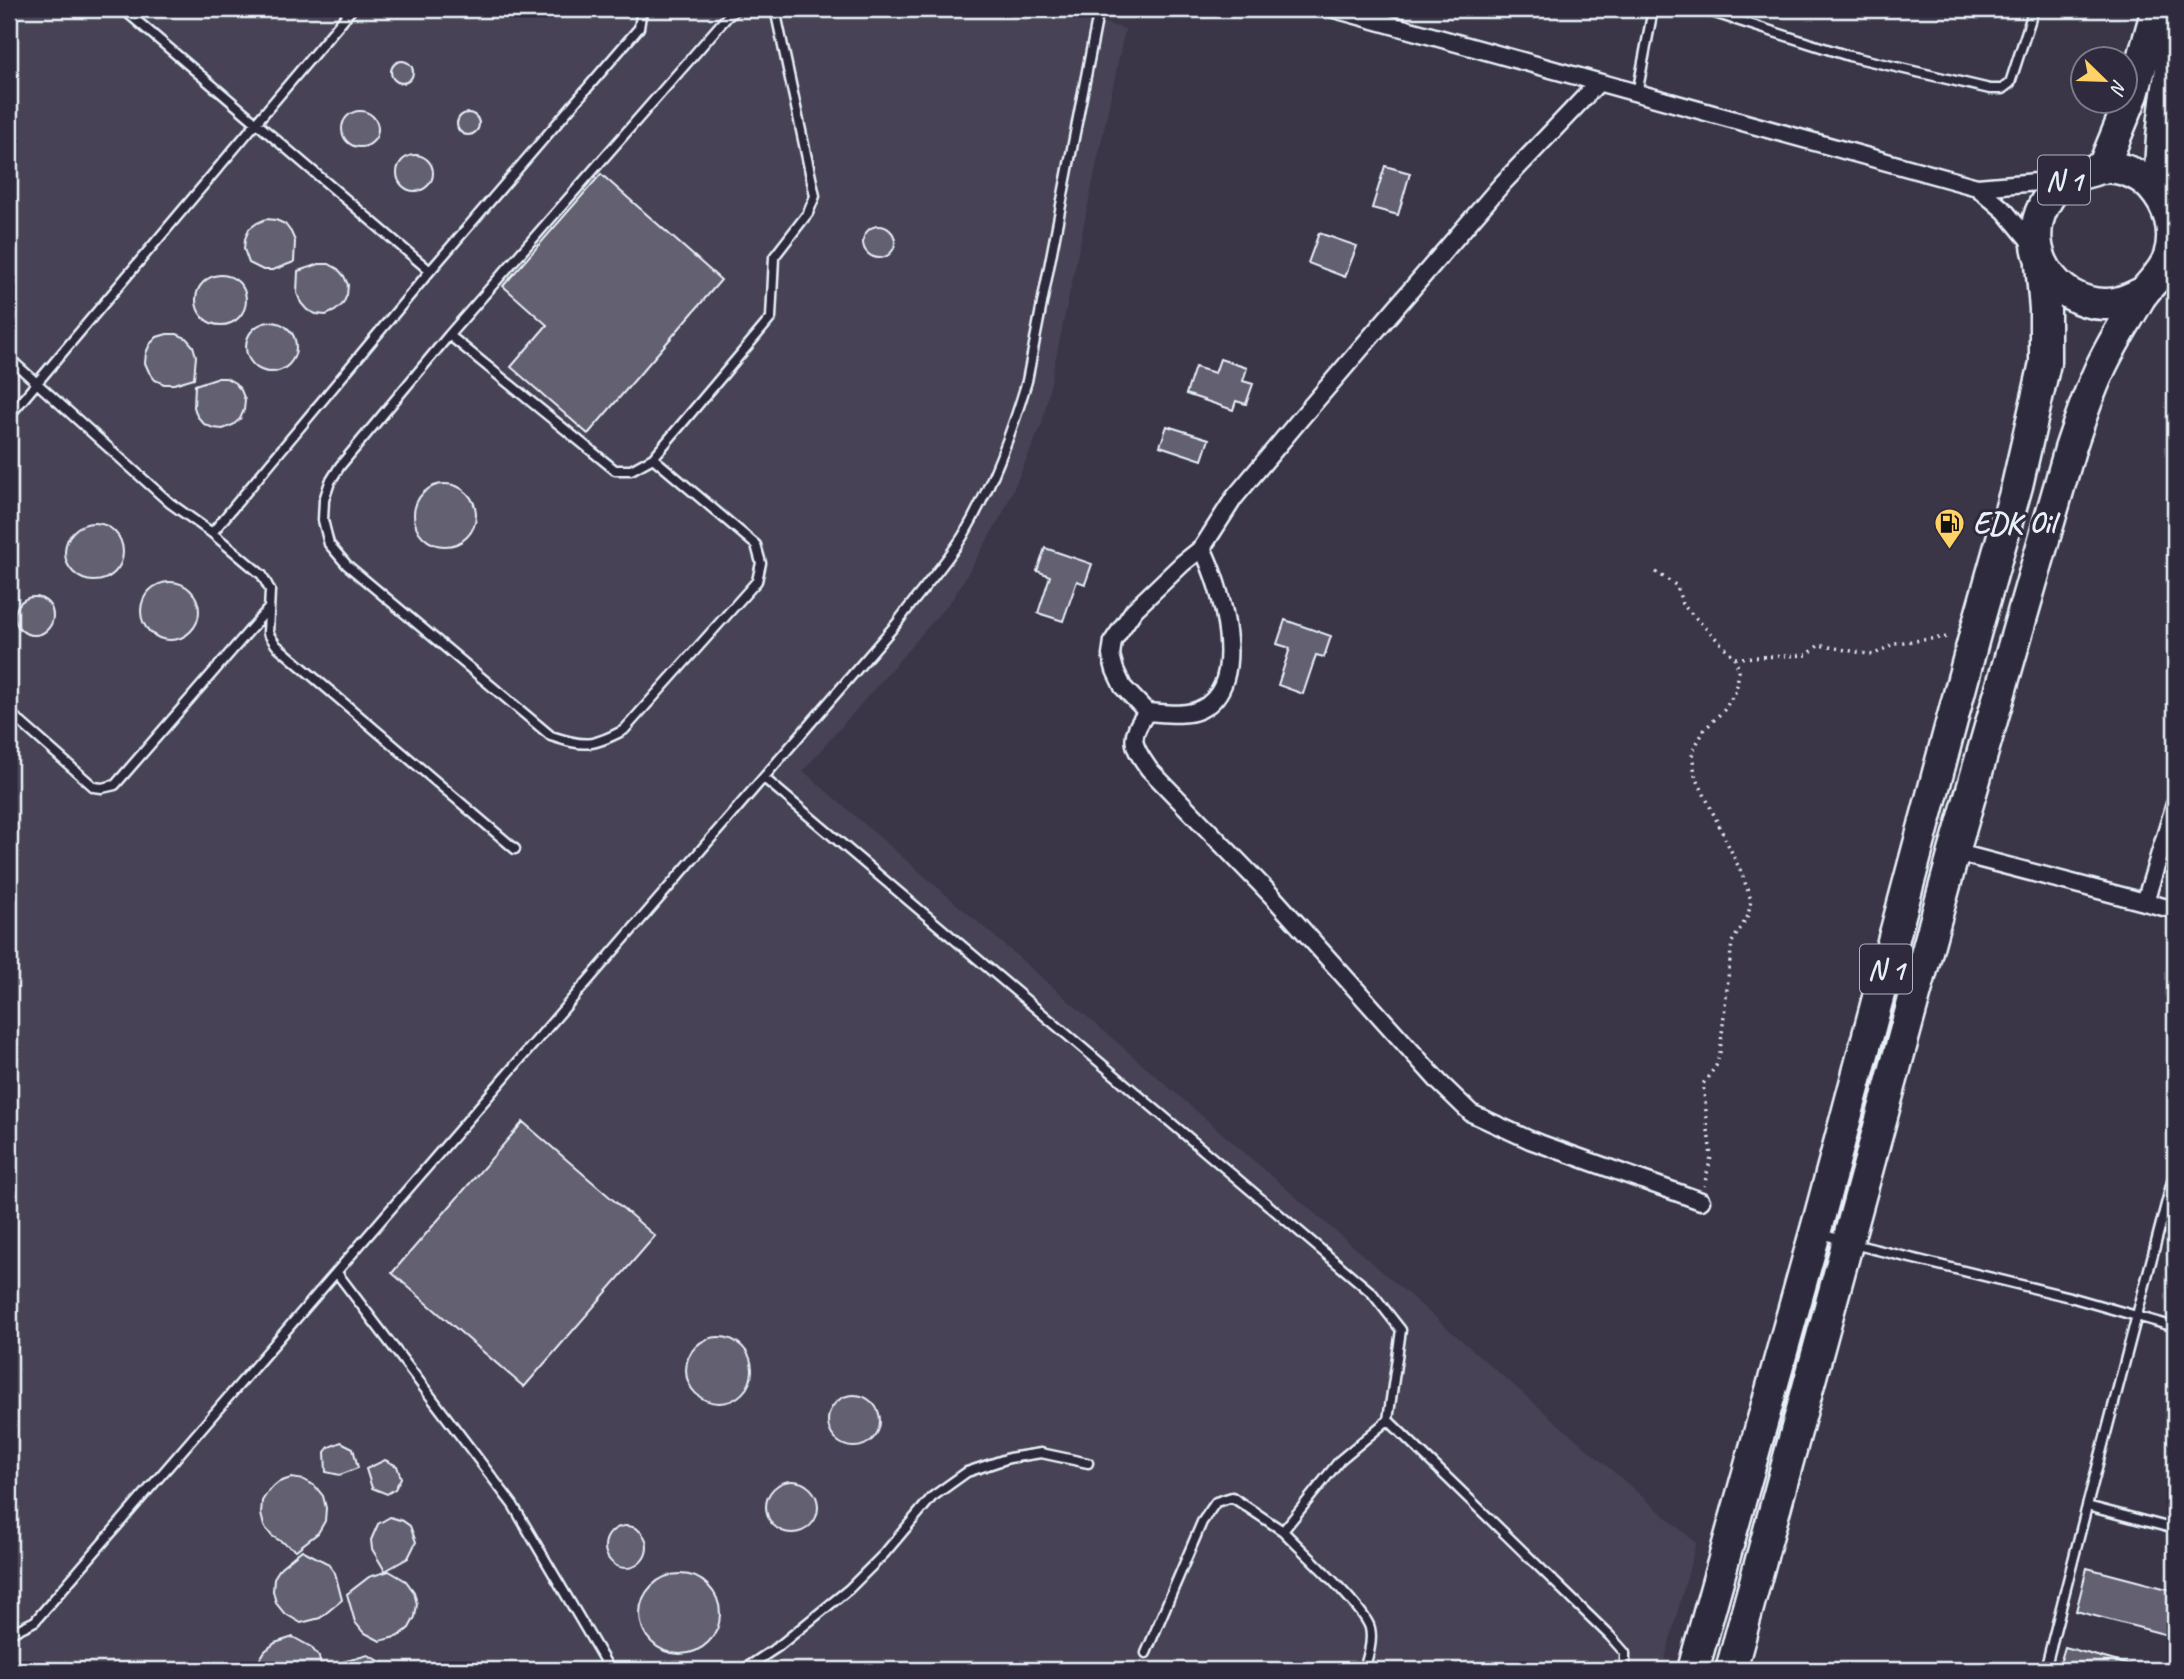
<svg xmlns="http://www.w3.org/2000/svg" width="2184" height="1679" font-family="Caveat,sans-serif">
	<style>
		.built { fill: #464354 }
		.building { fill: #636171; stroke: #e8f1f8; stroke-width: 2 }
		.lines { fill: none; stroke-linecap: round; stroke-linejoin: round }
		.lane-casing { stroke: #e8f1f8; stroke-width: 13 }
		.street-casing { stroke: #e8f1f8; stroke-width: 21 }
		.highway-casing { stroke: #e8f1f8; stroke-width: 35 }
		.path { stroke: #e8f1f8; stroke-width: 3.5; stroke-dasharray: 2 5; stroke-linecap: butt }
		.lane { stroke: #2f2a3d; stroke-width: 8 }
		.street { stroke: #2f2a3d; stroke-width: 16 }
		.highway { stroke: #2f2a3d; stroke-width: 30 }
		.labels { text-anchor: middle; stroke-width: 6; stroke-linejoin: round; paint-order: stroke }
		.shield { fill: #2f2a3d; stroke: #b0b5c0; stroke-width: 2 }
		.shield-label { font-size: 28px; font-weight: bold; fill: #e8f1f8 }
		.poi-label { font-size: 30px; font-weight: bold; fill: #e8f1f8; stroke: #2f2a3d; text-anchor: start }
	</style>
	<rect width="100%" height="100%" fill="#3a3648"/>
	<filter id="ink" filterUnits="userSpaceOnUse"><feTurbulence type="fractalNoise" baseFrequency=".0143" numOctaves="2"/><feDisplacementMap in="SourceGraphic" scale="14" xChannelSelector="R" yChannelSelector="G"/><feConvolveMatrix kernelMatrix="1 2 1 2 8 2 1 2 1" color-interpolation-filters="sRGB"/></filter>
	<g filter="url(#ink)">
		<path class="built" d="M9,9H1054L1125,29L1042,424L1003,513L954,597L803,771L1696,1543L1662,1670H9Z"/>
		<path class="building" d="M391 72a11 11 0 1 1 22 0a11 11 0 1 1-22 0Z
			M342 129a18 18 0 1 1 36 0a18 18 0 1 1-36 0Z
			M457 124a11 11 0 1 1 22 0a11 11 0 1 1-22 0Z
			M397 173a18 18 0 1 1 36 0a18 18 0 1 1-36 0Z
			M1385,166L1410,173L1398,215L1372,208Z
			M601,174L721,280L588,434L511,367L547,325L503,286Z
			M266,219L276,220L285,224L291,232L295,241L294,262L273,270H263L249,263L244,249L245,239L249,229L257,223Z
			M863 242a16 16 0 1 1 32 0a16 16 0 1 1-32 0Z
			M1319,233L1357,246L1345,277L1308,263Z
			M319,264H329L338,269L344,276L348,285L347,295L343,304L335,311L326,315L316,314L307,310L301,303L297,293L298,271Z
			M196 300a25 25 0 1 1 50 0a25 25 0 1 1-50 0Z
			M246 347a25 25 0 1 1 50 0a25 25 0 1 1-50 0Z
			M167,334H177L186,338L193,346L196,356L194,378L174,384H164L155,380L149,372L145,363L146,353L150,344L157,337Z
			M1220,359L1247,368L1243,381L1253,384L1246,404L1236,401L1233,410L1186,394L1195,367L1215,373Z
			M216,378H226L235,383L241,390L245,400L244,410L240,419L233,425L223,429L213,428L204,424L197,416L194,407L195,385Z
			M1167,426L1209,439L1202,460L1160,446Z
			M414 515a31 31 0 1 1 62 0a31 31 0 1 1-62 0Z
			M65 552a29 29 0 1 1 58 0a29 29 0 1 1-58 0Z
			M1045,548L1092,564L1085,584L1077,581L1063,621L1038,613L1050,576L1037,571Z
			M141 611a29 29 0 1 1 58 0a29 29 0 1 1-58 0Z
			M15 616a19 19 0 1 1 38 0a19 19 0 1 1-38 0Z
			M1285,620L1331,636L1324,657L1316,655L1303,694L1278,685L1290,648L1277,644Z
			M523,1122L655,1236L524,1387L392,1273Z
			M686 1370a33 33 0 1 1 66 0a33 33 0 1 1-66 0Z
			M828 1421a26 26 0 1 1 52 0a26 26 0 1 1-52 0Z
			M341,1442L353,1448L358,1468L340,1475L326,1472L325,1452L329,1447Z
			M385,1460L397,1466L401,1478L395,1489L387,1494L372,1488L366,1469Z
			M291,1478L304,1480L315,1486L323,1496L326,1508L325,1521L318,1533L296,1550L272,1536L264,1526L261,1514L262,1501L269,1490L279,1482Z
			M766 1507a26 26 0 1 1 52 0a26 26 0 1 1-52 0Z
			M390,1517L403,1521L410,1526L416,1542L408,1558L385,1571L372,1549L371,1540L378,1524Z
			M605 1547a21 21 0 1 1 42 0a21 21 0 1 1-42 0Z
			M302,1550L327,1563L335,1573L342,1600L320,1618L301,1623L284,1613L276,1603L273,1591L274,1578L281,1567Z
			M2087,1568L2175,1591V1637L2076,1611Z
			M389,1571L406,1581L414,1592L417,1604L415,1617L409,1628L399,1636L380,1641L363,1632L355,1622L347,1594L369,1577Z
			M640 1614a40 40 0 1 1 80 0a40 40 0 1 1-80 0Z
			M293,1637L311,1647L319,1657L322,1670H253L265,1651L275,1643Z
			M2065,1647L2133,1666L2132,1670H2058Z
			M368,1655L396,1670H329L328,1666Z"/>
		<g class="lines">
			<defs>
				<path id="lane" d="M123,9L430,271
					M737,9L727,17L449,335L340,466L330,482L324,500L323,520L329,544L347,565L551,736C584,747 592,747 624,730L757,581L761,563L756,545L653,458L771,318L774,257L808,213L815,196L775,9
					M1702,9L1849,56L1990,89H2002L2010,83L2034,9
					M1637,94L1653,9
					M449,335L615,470H631L653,458
					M9,358L170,503L212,533L262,575L270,590L268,633L276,645L515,849
					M9,416L352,9
					M212,533L430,271L639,28L642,9
					M9,712L94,787L102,788L115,785L268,609
					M764,778L1372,1293L1401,1330L1388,1420L1610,1636L1625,1653V1670
					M2175,1170L2087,1506L2175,1529
					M1820,1233L1849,1243L2070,1297L2175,1327
					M337,1273L513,1505L610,1670
					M1283,1531C1300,1549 1365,1608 1370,1628C1373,1641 1368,1659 1363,1670
					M9,1630L15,1631L35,1621L897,623C918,594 944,566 963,536C991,488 1011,435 1027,381L1099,9
					M1146,1653L1202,1522L1216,1502L1232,1497L1283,1531L1340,1460L1388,1420
					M743,1670L779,1646L849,1589L884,1554L932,1497L967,1472L1009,1458L1041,1453L1088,1463
					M2045,1670L2087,1506"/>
				<path id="street" d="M1334,9L1977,187L2062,180
					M1977,187L2005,211L2033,245
					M1202,548C1221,586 1251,684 1201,709C1185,717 1164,713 1147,712L1123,687L1115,670L1111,655L1113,641L1134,610L1183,563L1202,548L1234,498L1301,418L1502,184L1598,83
					M1147,712C1128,738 1132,745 1149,769L1273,897L1439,1082L1471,1113L1530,1140L1701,1201
					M1954,852L2175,910
					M2145,902L2175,804"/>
				<path id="highway" d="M2103,167L2133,94L2157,9
					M2160,197C2159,146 2165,98 2175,48
					M1693,1670L1820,1215L1975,634L2017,486L2045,363V309L2041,264
					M1731,1670L1954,852L2070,449C2079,422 2088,395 2100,369C2111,345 2126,322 2139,299C2148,284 2164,274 2169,256C2177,231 2169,206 2152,187C2138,172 2114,163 2094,170C2085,173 2072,175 2064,181C2055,186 2049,196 2044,205C2020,250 2055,303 2104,304C2118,305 2131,298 2144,292"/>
			</defs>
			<use href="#lane" class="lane-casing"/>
			<use href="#street" class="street-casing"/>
			<use href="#highway" class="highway-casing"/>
			<path class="path" d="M1656,572L1677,586L1682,604L1735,658L1739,671L1736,691L1724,710L1705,729L1692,752L1695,775L1742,874L1751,900L1748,916L1732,942L1720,1052L1716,1066L1703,1084L1711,1157L1704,1186
				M1735,658L1807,655L1819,645L1873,655L1895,643L1949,637"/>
			<use href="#lane" class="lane"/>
			<use href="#street" class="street"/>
			<use href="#highway" class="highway"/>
		</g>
	</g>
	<defs>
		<symbol id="fuel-pin" viewBox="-11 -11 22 30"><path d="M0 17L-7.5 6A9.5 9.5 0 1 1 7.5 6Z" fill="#ffd166" stroke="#2f2a3d"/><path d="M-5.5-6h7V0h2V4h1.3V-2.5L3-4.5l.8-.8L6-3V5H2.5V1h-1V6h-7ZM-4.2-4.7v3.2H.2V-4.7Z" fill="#111"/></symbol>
	</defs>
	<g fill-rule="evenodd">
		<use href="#fuel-pin" x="1932" y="506" width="35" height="47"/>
	</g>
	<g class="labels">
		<g class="shield">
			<rect x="2038" y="155.5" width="52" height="49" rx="5"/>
			<rect x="1860" y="944.5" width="52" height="49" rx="5"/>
		</g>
		<g class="shield-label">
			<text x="2064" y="190">N 1</text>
			<text x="1886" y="979">N 1</text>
		</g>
		<g class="poi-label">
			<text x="1973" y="533">EDK Oil</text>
		</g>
	</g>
	<rect width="2184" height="1679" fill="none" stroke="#2f2a3d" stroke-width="35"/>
	<rect x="18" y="18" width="2149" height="1644" fill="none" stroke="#e8f1f8" stroke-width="2.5" filter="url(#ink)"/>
	<g transform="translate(2104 80) rotate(113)"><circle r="33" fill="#2f2a3d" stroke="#797a88" stroke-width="2"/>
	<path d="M0-5L12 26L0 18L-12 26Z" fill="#ffd166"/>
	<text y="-10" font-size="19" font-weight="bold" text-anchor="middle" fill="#e8f1f8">N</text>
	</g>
</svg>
